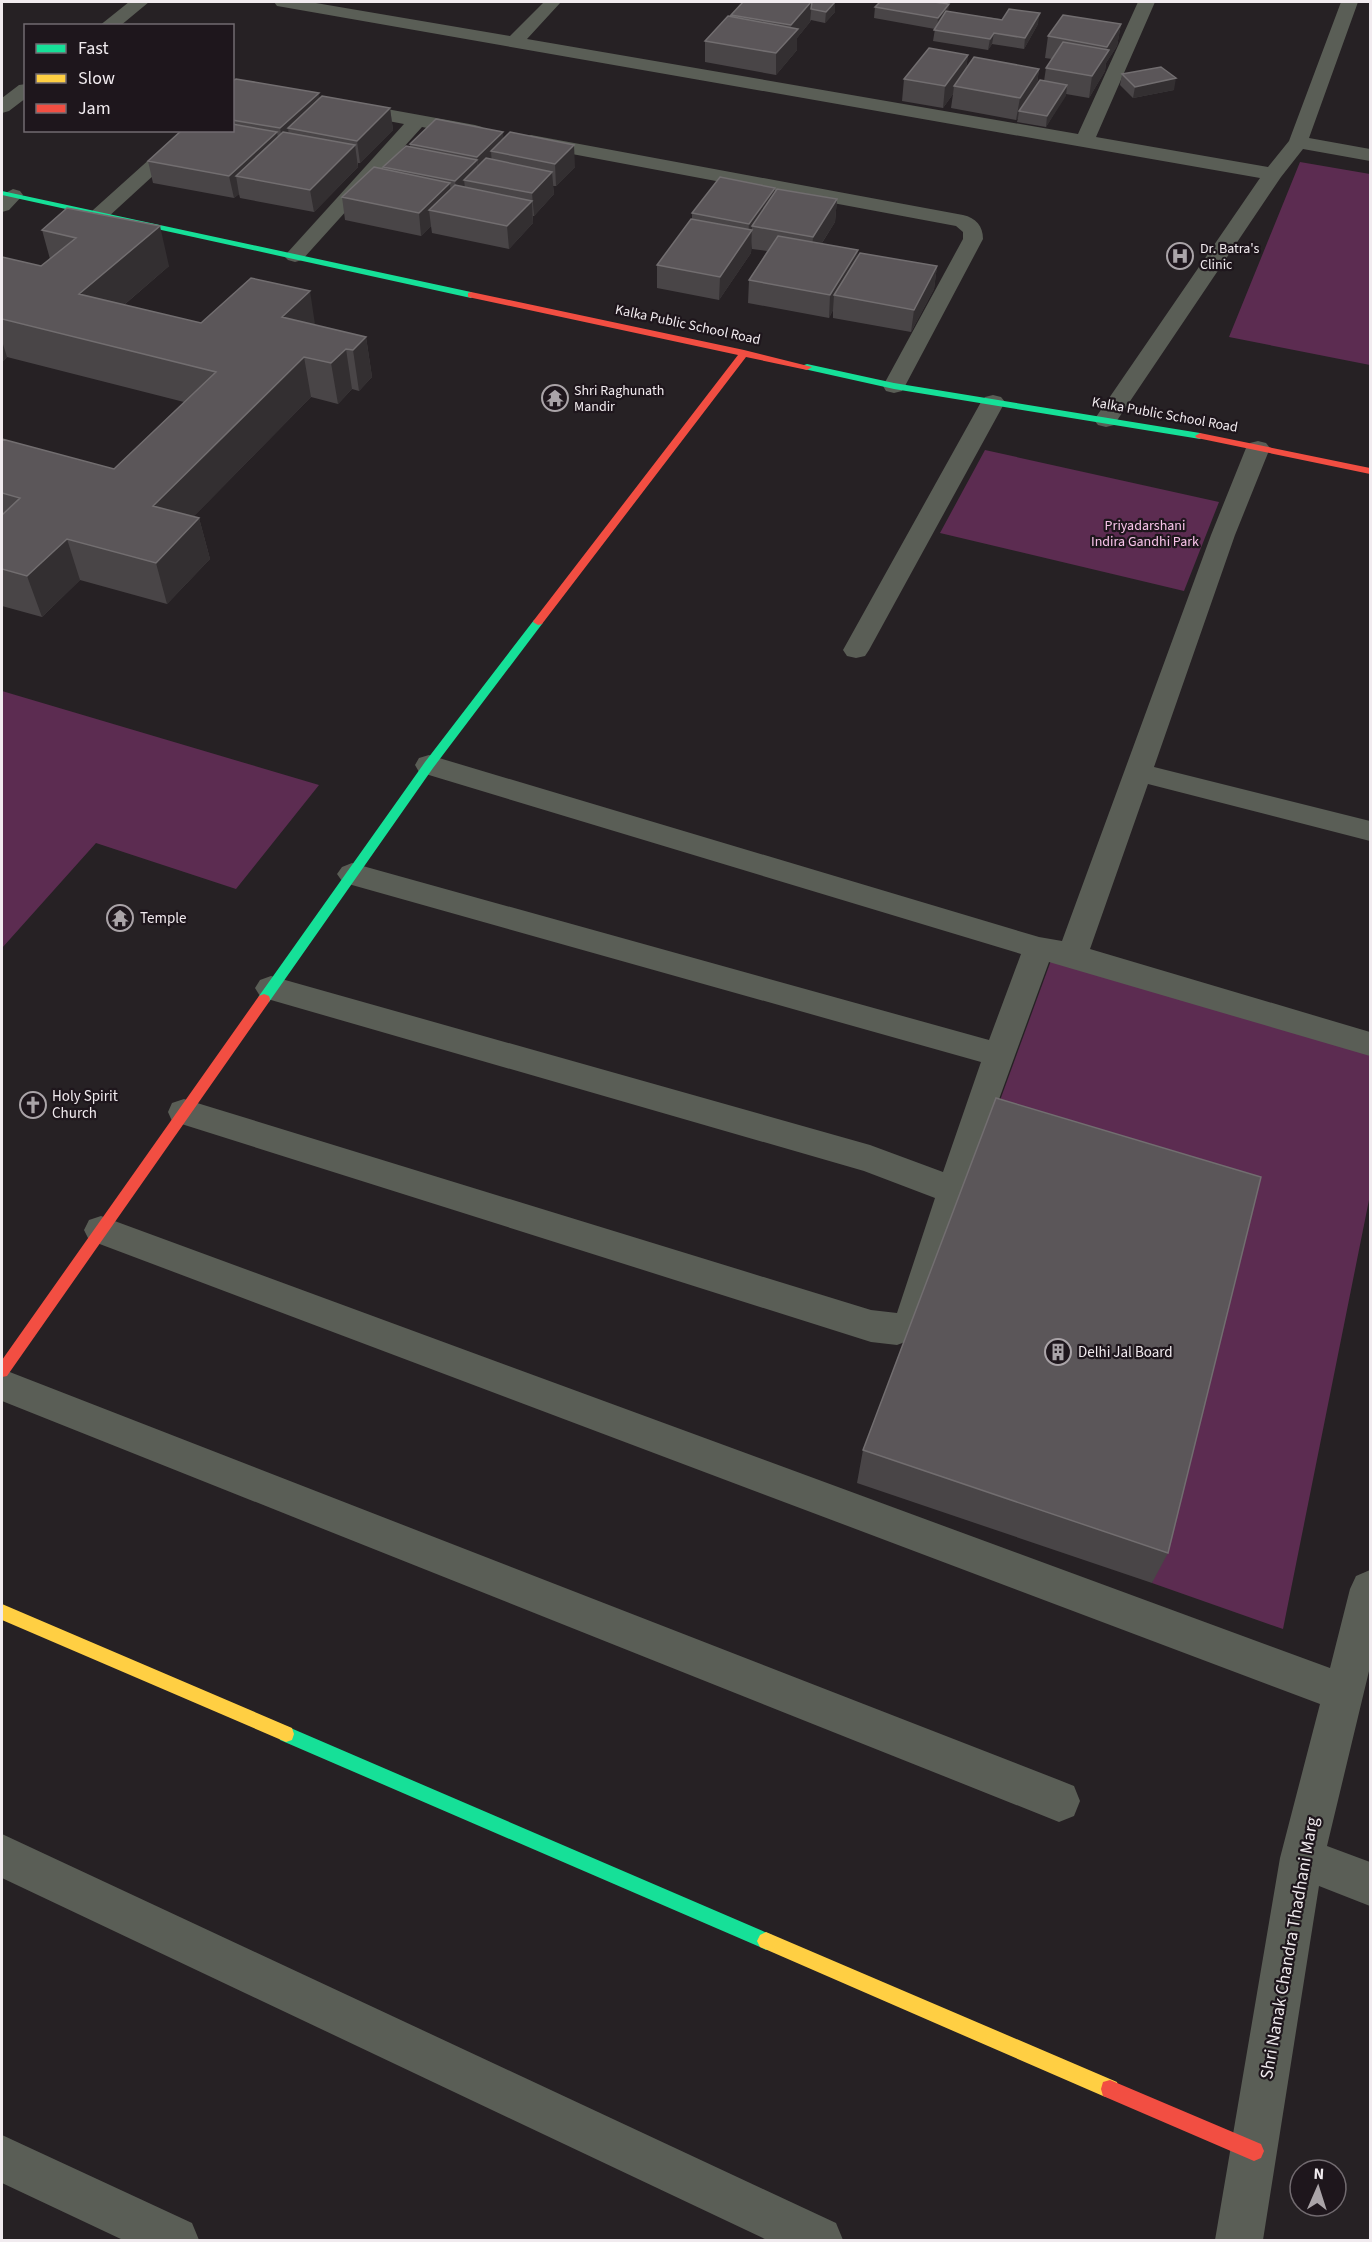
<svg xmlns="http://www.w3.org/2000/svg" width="1372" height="2242" font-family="'Source Sans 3',sans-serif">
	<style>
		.green { fill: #5c2c51 }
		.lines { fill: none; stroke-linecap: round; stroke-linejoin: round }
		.street { fill: #5a5e56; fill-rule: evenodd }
		.fast { fill: #16e098; fill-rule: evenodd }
		.slow { fill: #ffcf43; fill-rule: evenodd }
		.jam { fill: #f24e42; fill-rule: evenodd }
		.wall { fill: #494547 }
		.shaded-wall { fill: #332f31 }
		.building { fill: #5b5659; stroke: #726e70; stroke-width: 1.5 }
		.labels { text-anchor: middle; stroke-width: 4.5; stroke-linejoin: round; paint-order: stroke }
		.far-poi-label { font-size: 14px; fill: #f1ebef; stroke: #1e161c; text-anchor: start }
		.far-street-label { font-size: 14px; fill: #f1ebef; stroke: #1e161c }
		.far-park-label { font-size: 14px; fill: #f8c3e9; stroke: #1e161c }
		.poi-label { font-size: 15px; fill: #f1ebef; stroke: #1e161c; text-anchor: start }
		.near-street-label { font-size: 18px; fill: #f1ebef; stroke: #1e161c }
	</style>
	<rect width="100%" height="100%" fill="#262124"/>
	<path class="green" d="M1300,162L1370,174V365L1229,337Z
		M985,450L1219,502L1184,591L940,533Z
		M2,691L319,785L236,889L96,843L2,948Z
		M1053,955L1370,1044V1195L1283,1629L1152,1583L1244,1214L987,1136Z"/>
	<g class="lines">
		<path class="street" d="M129,2H149L120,26H99Z
			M274,2H310L510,36L544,2H561L527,39L1078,134L1138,2H1155L1096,137L1268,167L1289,141L1341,2H1358L1309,138L1370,149V161L1303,149L1281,177L1114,425L1106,427L1098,425L1094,420L1260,178L283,7L277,6Z
			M26,84V98L9,111L2,113V98L19,85Z
			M348,102L475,125L482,127L485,131L482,135L475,137L422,127L302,260L295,262L288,260L284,256L288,252L404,124L341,112L339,108L341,104Z
			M182,130H203L107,218H93L90,214L93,210Z
			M531,135L963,215C976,218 983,226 983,239L905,386L902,391L894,393L886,391L883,386L963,239V232L956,226L524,145L521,141L524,137Z
			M13,189L20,191L23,195L9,210L2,212V195Z
			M993,395L1001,397L1005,402L869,650L865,656L856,658L847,656L843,650L981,402L985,397Z
			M1258,441L1266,443L1270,448L1235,535L1154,767L1370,821V841L1148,784L1090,949L1370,1032V1056L1049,962L998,1102L935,1311L923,1335L897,1345L871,1342L172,1121L168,1112L172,1103L184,1099L871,1310L897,1313L935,1198L864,1171L271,1000L260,996L255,988L260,980L271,976L870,1145L943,1172L981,1062L352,885L342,881L337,874L342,867L352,863L989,1040L1021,954L419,772L415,765L419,758L429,755L1039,937L1062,941L1211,535L1246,448L1250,443Z
			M101,1216L1330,1668L1350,1589L1356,1576L1370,1570V1667L1327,1846L1370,1862V1906L1319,1886L1263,2240H1215L1280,1858L1320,1704L89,1240L84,1230L89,1220Z
			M2,1369L1059,1780L1074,1786L1080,1801L1074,1816L1059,1822L2,1401Z
			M2,1834L836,2223L843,2240H767L2,1878Z
			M2,2135L192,2223L199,2240H123L2,2183Z"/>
		<path class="fast" d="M2,191L471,292L475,295L471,298L2,195Z
			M807,364L894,383L1200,433L1205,436L1200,439L894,389L804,369V365Z
			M538,619L543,622L542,624L433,768L269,1002H259L258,999L259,996L425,762L534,620Z
			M286,1726L772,1935L775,1941L772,1947L766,1950L760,1947L280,1740L278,1734L280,1728Z"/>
		<path class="slow" d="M2,1604L292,1728L294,1734L292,1740L286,1742L2,1620Z
			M766,1932L1117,2082L1119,2089L1117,2096L1110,2098L1103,2096L760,1947L757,1941L760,1935Z"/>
		<path class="jam" d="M471,292L744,350L812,367L807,370L746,357L542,624L538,625L533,622L534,620L738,355L468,297V293Z
			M1200,433L1370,468V474L1197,438L1195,436Z
			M264,994L269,996L270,999L269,1002L7,1376L2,1377V1360L259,996Z
			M1110,2080L1261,2144L1264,2151L1261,2158L1254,2161L1103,2096L1101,2089L1103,2082Z"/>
	</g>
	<path class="wall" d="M743,2L835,12L825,23L811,20L810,22L797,38V50L776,75L705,62V41L731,17V15Z
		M875,7L948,12L1038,24L1024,49L992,44L988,50L933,41L935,29L874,18Z
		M1121,24L1117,46L1106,63L1105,71L1089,98L1066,94L1046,127L1017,122L1018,118L1016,120L951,108L953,94L943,108L902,101L904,79L968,55L966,68L1039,69L1037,84L1044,81L1046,68L1052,59L1045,58L1048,36Z
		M1122,74L1174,90L1133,98L1120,85Z
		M232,81L320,99L390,108L393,130L360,163H358V167L314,212L240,198L239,194L234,198L153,183L148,161L232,130Z
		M503,139L575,167L556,186H553L554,194L534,216H533V223L509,249L432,233L431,226L421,236L345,220L342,197L383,169V167L410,147V144Z
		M775,188V193L837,199L835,222L822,243L857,258L937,266L934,289L911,332L833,318V310L829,318L748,303L749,280L767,251L752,249V241L751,253L719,300L657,288V265L692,220V213Z
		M67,208L169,266L124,305L201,323L315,325L366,337L372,377L359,391L352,389L338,404L311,397L193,517L199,518L210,559L167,604L80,580L42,617L2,606V439L114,469L184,402L7,357L2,362V257L41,266L50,259L42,230Z
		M863,1450L1168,1553L1152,1583L857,1483Z"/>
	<path class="shaded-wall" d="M812,2L810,22L797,38V50L776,75V53L790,37L791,25Z
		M835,2V12L825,23L826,12Z
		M949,4L948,15L937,29L938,18Z
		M1040,13L1038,24L1024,49L1025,38Z
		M1121,24L1117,46L1106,63L1105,71L1089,98L1092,76L1106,54L1107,47Z
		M994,33L992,44L988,50L990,39Z
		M968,55L965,76L954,86L953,94L943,108L945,86Z
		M1039,69L1036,91L1019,111L1018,118L1016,120L1020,98Z
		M1176,78L1174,90L1133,98L1135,87Z
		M1067,85L1066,96L1046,127L1047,116Z
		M319,93L322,115L288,128L290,144L284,150L280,128Z
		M390,108L393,130L360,163L357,141Z
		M277,132L281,154L236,176L239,194L234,198L229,176Z
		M503,132L505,154L491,151L492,166L479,179L477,157Z
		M355,145L358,167L314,212L310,190Z
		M574,145L575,167L556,186L555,164Z
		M477,160L479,182L464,180L466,196L458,204L455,181Z
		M552,172L554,194L534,216L532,193Z
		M450,183L452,206L429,210L431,226L421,236L419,213Z
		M775,188L774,210L752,226L751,253L719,300L720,277L748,235L749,224Z
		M837,199L835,222L811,260L813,237Z
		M532,201L533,223L509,249L507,226Z
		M160,226L169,266L90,334L79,294Z
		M858,250L856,272L834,295L833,310L829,318L830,295Z
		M937,266L934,289L911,332L914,310Z
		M310,291L316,331L282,317Z
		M366,337L372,377L359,391L353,350Z
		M2,341L7,357L2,362Z
		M346,349L352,389L338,404L331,363Z
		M304,357L311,397L164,547L153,506Z
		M199,518L210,559L167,604L156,563Z
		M67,539L80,580L42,617L27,576Z"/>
	<path class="building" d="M743,2H811L791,25L731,15Z
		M812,2H835L826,12L811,9Z
		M880,2H934L949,4L938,18L875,7Z
		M1009,9L1040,13L1025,38L994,33L990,39L934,30L946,11L1002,20Z
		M1063,15L1121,24L1107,47L1048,36Z
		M728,16L798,29L776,53L705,41Z
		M1063,42L1109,50L1092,76L1046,68Z
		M929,48L968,55L945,86L904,79Z
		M974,57L1039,69L1020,98L954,86Z
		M1161,67L1176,78L1135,87L1122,74Z
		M236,79L319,93L280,128L232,120V81Z
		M1040,80L1067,85L1047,116L1019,111Z
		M322,96L390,108L357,141L288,128Z
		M436,119L503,132L477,157L410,144Z
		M232,124L277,132L229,176L148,161L182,130H232Z
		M283,132L355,145L310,190L236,176Z
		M510,132L574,145L555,164L491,151Z
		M406,146L477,160L455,181L383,167Z
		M486,158L552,172L532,193L464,180Z
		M374,167L450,183L419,213L342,197Z
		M720,177L775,188L749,224L692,213Z
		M455,185L532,201L507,226L429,210Z
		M777,189L837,199L813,237L752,226Z
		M67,208L160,226L79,294L201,323L251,278L310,291L282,317L366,337L353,350L346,349L331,363L304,357L153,506L199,518L156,563L67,539L27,576L2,569V515L20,498L2,493V439L114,469L216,372L2,319V257L41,266L76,238L42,230Z
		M691,219L752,230L720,277L657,265Z
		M778,236L858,250L830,295L749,280Z
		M860,253L937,266L914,310L834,295Z
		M996,1098L1261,1177L1168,1553L863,1450Z"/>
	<defs>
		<symbol id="hospital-ring" viewBox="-11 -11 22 22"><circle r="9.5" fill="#1e161c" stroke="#aaa4a8" stroke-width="1.5"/><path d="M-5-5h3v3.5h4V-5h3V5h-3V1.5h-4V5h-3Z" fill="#aaa4a8"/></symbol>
		<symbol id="temple-ring" viewBox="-11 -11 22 22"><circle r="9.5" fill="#1e161c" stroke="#aaa4a8" stroke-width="1.5"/><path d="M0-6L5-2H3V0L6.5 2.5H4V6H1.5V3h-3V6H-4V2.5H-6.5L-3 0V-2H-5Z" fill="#aaa4a8"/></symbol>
		<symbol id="church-ring" viewBox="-11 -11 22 22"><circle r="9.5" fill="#1e161c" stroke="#aaa4a8" stroke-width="1.5"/><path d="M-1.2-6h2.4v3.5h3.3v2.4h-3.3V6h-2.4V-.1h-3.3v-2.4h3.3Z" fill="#aaa4a8"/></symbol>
		<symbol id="building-ring" viewBox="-11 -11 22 22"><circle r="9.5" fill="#1e161c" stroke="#aaa4a8" stroke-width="1.5"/><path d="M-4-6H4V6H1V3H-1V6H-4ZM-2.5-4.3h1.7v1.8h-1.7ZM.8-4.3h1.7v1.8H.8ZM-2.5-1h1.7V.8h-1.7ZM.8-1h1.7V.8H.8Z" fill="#aaa4a8"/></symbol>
	</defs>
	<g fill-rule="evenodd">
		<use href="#hospital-ring" x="1165" y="241" width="30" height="30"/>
		<use href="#temple-ring" x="540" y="383" width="30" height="30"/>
		<use href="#temple-ring" x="105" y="903" width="30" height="30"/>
		<use href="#church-ring" x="18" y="1090" width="30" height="30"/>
		<use href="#building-ring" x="1043" y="1337" width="30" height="30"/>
	</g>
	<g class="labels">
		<g class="far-poi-label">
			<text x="1200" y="253">Dr. Batra's<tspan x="1200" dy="16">Clinic</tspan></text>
			<text x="574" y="395">Shri Raghunath<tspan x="574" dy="16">Mandir</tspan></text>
		</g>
		<g class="far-street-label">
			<text transform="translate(688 324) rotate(12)" y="5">Kalka Public School Road</text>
			<text transform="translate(1165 414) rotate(10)" y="5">Kalka Public School Road</text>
		</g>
		<g class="far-park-label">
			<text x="1145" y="530">Priyadarshani<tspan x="1145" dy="16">Indira Gandhi Park</tspan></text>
		</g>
		<g class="poi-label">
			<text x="140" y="923">Temple</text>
			<text x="52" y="1101">Holy Spirit<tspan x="52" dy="17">Church</tspan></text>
			<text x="1078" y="1357">Delhi Jal Board</text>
		</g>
		<g class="near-street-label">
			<text transform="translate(1289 1948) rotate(-80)" y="6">Shri Nanak Chandra Thadhani Marg</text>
		</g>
	</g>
	<rect width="1372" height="2242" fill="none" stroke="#f1ebef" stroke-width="6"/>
	<rect x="24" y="24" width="210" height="108" fill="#1e161c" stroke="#726b70" stroke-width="1.5"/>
	<rect x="36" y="44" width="30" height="9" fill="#16e098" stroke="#726b70" stroke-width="1.5"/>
	<text x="78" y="54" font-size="18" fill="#f1ebef">Fast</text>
	<rect x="36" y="74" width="30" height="9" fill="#ffcf43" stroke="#726b70" stroke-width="1.5"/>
	<text x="78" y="84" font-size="18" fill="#f1ebef">Slow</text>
	<rect x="36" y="104" width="30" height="9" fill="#f24e42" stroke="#726b70" stroke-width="1.5"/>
	<text x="78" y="114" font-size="18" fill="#f1ebef">Jam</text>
	<g transform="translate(1318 2188) rotate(3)"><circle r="28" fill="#1e161c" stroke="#726b70" stroke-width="1.5"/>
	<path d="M0-4.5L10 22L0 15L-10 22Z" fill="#aaa4a8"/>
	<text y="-9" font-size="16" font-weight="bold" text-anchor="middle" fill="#f1ebef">N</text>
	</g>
</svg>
